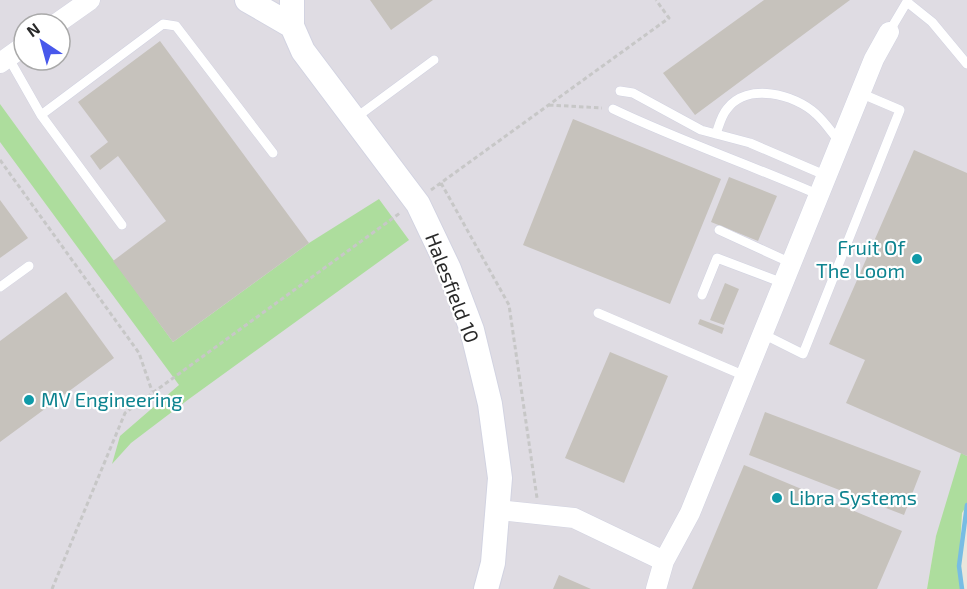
<svg xmlns="http://www.w3.org/2000/svg" width="967" height="589" font-family="'Exo 2',sans-serif">
	<style>
		.industrial { fill: #dfdce3; fill-rule: evenodd }
		.green { fill: #addd9d }
		.lines { fill: none; stroke-linecap: round; stroke-linejoin: round }
		.stream { stroke: #77bde4; stroke-width: 4.5 }
		.building { fill: #c6c2bc }
		.service-casing { stroke: #d2d3e1; stroke-width: 10 }
		.minor-casing { stroke: #d2d3e1; stroke-width: 21 }
		.tertiary-casing { stroke: #d2d3e1; stroke-width: 26 }
		.path { stroke: #c7c7c7; stroke-width: 3; stroke-dasharray: 4.5 3; stroke-linecap: butt }
		.service { stroke: #fff; stroke-width: 9 }
		.minor { stroke: #fff; stroke-width: 20 }
		.tertiary { stroke: #fff; stroke-width: 24 }
		.culture-dot { fill: #0f9aa8; stroke: #fff; stroke-width: 2 }
		.labels { text-anchor: middle; stroke-width: 4.5; stroke-linejoin: round; paint-order: stroke }
		.culture-label { font-size: 20px; fill: #0d838f; stroke: #fff; text-anchor: start }
		.street-label { font-size: 20px; fill: #292929; stroke: #fff }
	</style>
	<rect width="100%" height="100%" fill="#eae6dc"/>
	<path class="industrial" d="M0,0H967V456L936,536L927,589H0ZM24,24H60V60H24Z"/>
	<path class="green" d="M0,104L173,342L309,243L379,199L409,240L189,399L131,443L112,464L120,436L179,385L0,142Z
		M961,453L967,456V505L962,513L959,566L962,589H927L936,536Z"/>
	<g class="lines">
		<path class="stream" d="M962,589L959,566L967,505"/>
	</g>
	<path class="building" d="M370,0H433L391,30Z
		M764,0H850L695,115L663,73Z
		M160,41L309,243L173,342L113,261L166,221L118,156L100,170L90,156L108,142L78,102Z
		M573,119L721,179L670,304L523,245Z
		M914,150L967,173V456L846,403L865,360L829,344Z
		M729,177L777,196L758,241L711,222Z
		M0,200L28,238L0,258Z
		M725,283L739,289L724,325L710,320Z
		M66,292L114,358L0,442V341Z
		M700,319L724,328L722,334L698,324Z
		M610,352L668,376L624,483L565,458Z
		M765,412L921,471L904,515L749,455Z
		M744,465L902,531L877,589H692Z
		M559,575L591,589H553Z"/>
	<g class="lines">
		<defs>
			<path id="service" d="M907,2L932,22L967,64
				M889,32L908,0
				M8,57L41,115L122,225
				M620,91L633,93L701,130L750,143L827,176
				M613,109C680,141 751,165 819,195
				M41,115L163,24L176,26L273,153
				M354,119L434,60
				M716,134C719,126 721,116 727,109C747,82 795,94 816,114C825,122 832,133 840,142
				M719,230L791,263
				M0,287L29,266
				M702,295L717,258L783,283
				M598,313L745,376
				M763,334L803,354L900,110L860,93"/>
			<path id="minor" d="M56,24L90,0
				M0,63L24,46
				M498,510L574,518L664,561
				M656,589L664,561L690,513L874,59L889,32"/>
			<path id="tertiary" d="M247,0L292,26
				M292,0V26L303,51L418,204L449,269L472,330L490,404L500,478L493,563L486,589"/>
		</defs>
		<use href="#service" class="service-casing"/>
		<use href="#minor" class="minor-casing"/>
		<use href="#tertiary" class="tertiary-casing"/>
		<path class="path" d="M549,105L602,108
			M0,160L139,353L152,391
			M441,183L509,305L537,498
			M431,190L669,18L656,0
			M52,589L125,413L400,213"/>
		<use href="#service" class="service"/>
		<use href="#minor" class="minor"/>
		<use href="#tertiary" class="tertiary"/>
	</g>
	<g class="culture-dot">
		<circle cx="917" cy="259" r="6"/>
		<circle cx="29" cy="400" r="6"/>
		<circle cx="777" cy="498" r="6"/>
	</g>
	<g class="labels">
		<g class="culture-label">
			<text x="905" y="255" text-anchor="end">Fruit Of<tspan x="905" dy="23">The Loom</tspan></text>
			<text x="41" y="407">MV Engineering</text>
			<text x="789" y="505">Libra Systems</text>
		</g>
		<g class="street-label">
			<text transform="translate(452 288) rotate(69)" y="7">Halesfield 10</text>
		</g>
	</g>
	<g transform="translate(42 42) rotate(324)"><circle r="28" fill="#ffffff" stroke="#a9a9a9" stroke-width="1.5"/>
	<path d="M0-4.5L10 22L0 15L-10 22Z" fill="#4858eb"/>
	<text y="-9" font-size="16" font-weight="bold" text-anchor="middle" fill="#292929">N</text>
	</g>
</svg>
